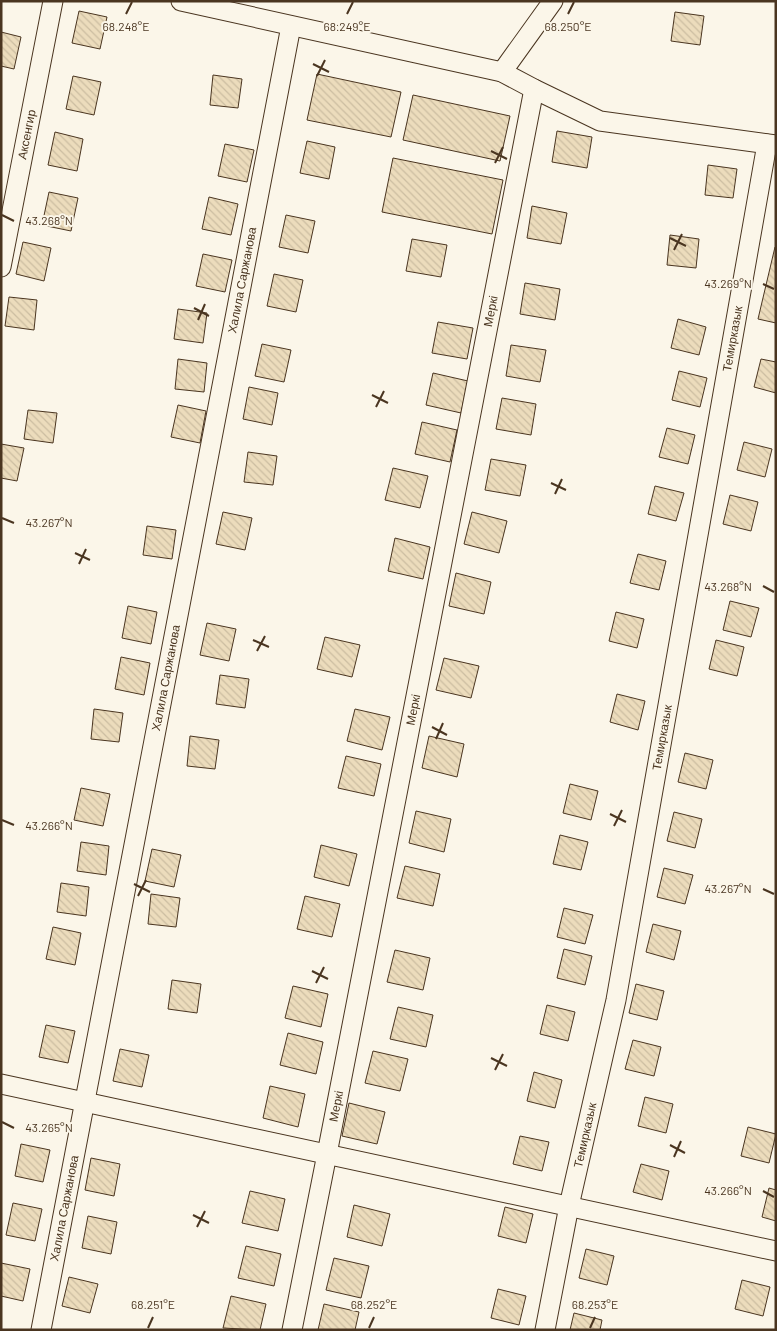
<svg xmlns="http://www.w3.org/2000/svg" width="777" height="1331" font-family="Barlow,sans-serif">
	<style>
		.building { fill: url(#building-back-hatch); stroke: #4a3520 }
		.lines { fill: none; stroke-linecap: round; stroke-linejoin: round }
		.minor-casing { stroke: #4a3520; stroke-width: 21 }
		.minor { stroke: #fbf6e9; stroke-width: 19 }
		.ticks { fill: none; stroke: #4a3520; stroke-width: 2 }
		.labels { text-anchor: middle; stroke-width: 4; stroke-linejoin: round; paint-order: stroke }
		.street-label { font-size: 12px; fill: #4a3520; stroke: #fbf6e9 }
		.ticks-label { font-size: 12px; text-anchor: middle; fill: #4a3520; stroke: #fbf6e9; stroke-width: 4; stroke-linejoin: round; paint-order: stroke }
	</style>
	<defs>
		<pattern id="building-back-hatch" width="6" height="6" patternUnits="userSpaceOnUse" patternTransform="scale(1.25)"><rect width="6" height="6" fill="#ecdcbc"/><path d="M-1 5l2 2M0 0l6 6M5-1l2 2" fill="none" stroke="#ccbda1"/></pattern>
	</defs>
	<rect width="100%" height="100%" fill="#fbf6e9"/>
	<path class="building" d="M79,11L107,17L100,49L72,43Z
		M675,12L704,16L700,45L671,41Z
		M1,32L21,37L14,69L1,66Z
		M317,74L401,92L391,137L307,120Z
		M213,75L242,79L238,108L210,105Z
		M73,76L101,82L94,115L66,109Z
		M413,95L510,116L500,161L403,140Z
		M557,131L592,137L587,168L552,162Z
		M55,132L83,139L77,171L48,165Z
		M307,141L335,147L329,179L300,173Z
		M225,144L254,150L247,182L218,176Z
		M393,158L503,180L492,234L382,212Z
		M708,165L737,169L733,198L705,195Z
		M49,192L78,198L71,231L42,225Z
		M209,197L238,204L231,235L202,229Z
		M532,206L567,213L561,244L527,238Z
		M286,215L315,221L308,253L279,247Z
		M670,235L699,239L696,268L667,265Z
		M412,239L447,245L441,277L406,271Z
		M23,242L51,248L44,281L16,274Z
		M775,247H776V323L758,319Z
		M203,254L232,260L225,292L196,286Z
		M274,274L303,280L296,312L267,306Z
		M525,283L560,289L555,320L520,314Z
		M9,297L37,300L34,330L5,326Z
		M178,309L207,313L203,343L174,339Z
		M678,319L706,327L699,355L671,348Z
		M438,322L473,328L467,359L432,353Z
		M262,344L291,350L284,382L255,376Z
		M511,345L546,350L540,382L506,376Z
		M178,359L207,363L204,392L175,389Z
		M761,359L776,362V393L754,387Z
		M679,371L707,378L700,407L672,400Z
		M433,373L468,381L461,413L426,405Z
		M249,387L278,393L272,425L243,419Z
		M502,398L536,404L531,435L496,429Z
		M178,405L206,411L200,443L171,437Z
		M28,410L57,413L53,443L24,439Z
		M422,422L457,430L450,462L415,454Z
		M667,428L695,435L688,464L659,457Z
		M744,442L772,449L765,477L737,470Z
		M1,444L24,448L17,481L1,478Z
		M248,452L277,456L273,485L244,482Z
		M491,459L526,465L520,496L485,490Z
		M393,468L428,476L420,508L385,500Z
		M655,486L684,493L676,521L648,514Z
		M730,495L758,502L751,531L723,524Z
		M223,512L252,518L245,550L216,544Z
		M472,512L507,521L499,553L464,544Z
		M147,526L176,530L172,559L143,555Z
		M395,538L430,547L423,579L388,571Z
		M638,554L666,561L659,590L630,583Z
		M456,573L491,582L484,614L449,606Z
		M730,601L759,608L751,637L723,630Z
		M128,606L157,612L151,644L122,638Z
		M616,612L644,619L637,648L609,641Z
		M207,623L236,629L229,661L200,655Z
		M325,637L360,645L352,677L317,669Z
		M716,640L744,647L737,676L709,669Z
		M121,657L150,663L144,695L115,689Z
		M444,658L479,666L471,698L436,690Z
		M220,675L249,679L245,708L216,704Z
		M617,694L645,701L638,730L610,722Z
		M94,709L123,713L119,742L91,739Z
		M355,709L390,717L382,750L347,741Z
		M190,736L219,740L215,769L187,766Z
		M429,736L464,744L457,777L422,768Z
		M685,753L713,760L706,789L678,782Z
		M346,756L381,764L374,796L338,788Z
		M570,784L598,791L591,820L563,813Z
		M81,788L110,794L103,826L74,820Z
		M416,811L451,819L444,852L409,843Z
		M674,812L702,819L695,848L667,841Z
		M560,835L588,842L581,870L553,864Z
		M81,842L109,846L106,875L77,871Z
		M321,845L357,854L349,886L314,877Z
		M152,849L181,855L174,887L145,881Z
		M405,866L440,874L433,906L397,898Z
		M664,868L693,875L685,904L657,897Z
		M61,883L89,887L86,916L57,912Z
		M151,894L180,898L176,927L148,924Z
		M305,896L340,904L332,937L297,929Z
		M564,908L593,915L585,944L557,937Z
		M653,924L681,931L674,960L646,952Z
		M53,927L81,933L75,965L46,959Z
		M564,949L592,956L585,985L557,978Z
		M395,950L430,958L423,990L387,982Z
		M172,980L201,984L197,1013L168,1009Z
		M636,984L664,991L657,1020L629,1013Z
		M293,986L328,994L321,1027L285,1018Z
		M547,1005L575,1012L568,1041L540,1034Z
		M398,1007L433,1015L426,1047L390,1039Z
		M46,1025L75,1031L68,1063L39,1057Z
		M288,1033L323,1042L316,1074L280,1065Z
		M633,1040L661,1047L654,1076L625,1069Z
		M120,1049L149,1055L142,1087L113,1081Z
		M373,1051L408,1059L400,1091L365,1083Z
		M534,1072L562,1080L555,1108L527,1101Z
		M270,1086L305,1094L298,1127L263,1118Z
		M645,1097L673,1104L666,1133L638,1126Z
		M349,1103L385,1112L377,1144L342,1136Z
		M748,1127L776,1134L769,1163L741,1156Z
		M520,1136L549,1142L542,1171L513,1164Z
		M21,1144L50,1150L43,1182L15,1176Z
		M91,1158L120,1164L114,1196L85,1190Z
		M641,1164L669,1171L662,1200L633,1192Z
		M769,1188L776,1190V1221L762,1217Z
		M250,1191L285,1199L278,1231L242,1223Z
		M13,1203L42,1209L35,1241L6,1235Z
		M354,1205L390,1214L382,1246L347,1237Z
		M505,1207L533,1214L526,1243L498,1236Z
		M88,1216L117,1222L111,1254L82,1248Z
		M246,1246L281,1254L274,1286L238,1278Z
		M586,1249L614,1256L607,1285L579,1278Z
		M334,1258L369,1266L361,1298L326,1290Z
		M1,1263L30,1269L23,1301L1,1296Z
		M69,1277L98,1284L90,1313L62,1306Z
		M742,1280L770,1287L763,1316L735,1309Z
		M498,1289L526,1296L519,1325L491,1318Z
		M231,1296L266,1304L260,1330L223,1328Z
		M324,1304L359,1312L355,1330H318Z
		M574,1313L602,1320L600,1330H570Z"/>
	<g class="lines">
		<defs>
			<g id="minor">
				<path d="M181,1L502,72L534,89L600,121L776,145"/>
				<path d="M502,72L553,1"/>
				<path id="s1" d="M1,267L53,1"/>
				<path d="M1,1084L776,1251"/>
				<path id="s2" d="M41,1330L291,26"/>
				<path id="s3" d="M292,1330L327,1154L534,89"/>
				<path id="s4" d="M545,1330L569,1206L616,1000L767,144"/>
			</g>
		</defs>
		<use href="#minor" class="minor-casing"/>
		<use href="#minor" class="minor"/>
	</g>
	<path class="ticks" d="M126,14L132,2M347,14L353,2M568,14L574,2M313,64L329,72M317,76L325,60M491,151L507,159M495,163L503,147M2,215L14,221M670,238L686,246M674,250L682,234M763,284L774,289M194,308L209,316M198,320L205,304M372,395L388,403M376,407L384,391M551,483L566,490M555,494L562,479M2,518L14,523M75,553L90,560M79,564L86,549M763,586L774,592M253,640L269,647M257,651L265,636M432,727L447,735M436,739L443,723M610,814L626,822M2,820L14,825M614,826L622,810M134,884L150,892M763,889L774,894M138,896L146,880M312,971L328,979M316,983L324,967M491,1058L507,1066M495,1070L503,1054M2,1122L14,1128M670,1145L685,1153M674,1157L681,1141M763,1191L774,1197M193,1215L209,1223M197,1227L205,1211M148,1328L153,1317M369,1328L374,1317M590,1328L595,1317"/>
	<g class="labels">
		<g class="street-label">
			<text dy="4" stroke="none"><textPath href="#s1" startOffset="135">Аксенгир</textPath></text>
			<text dy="4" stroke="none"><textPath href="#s2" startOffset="1069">Халила Саржанова</textPath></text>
			<text dy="4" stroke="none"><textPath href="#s3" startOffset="1038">Меркі</textPath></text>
			<text dy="4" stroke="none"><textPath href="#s4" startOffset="1009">Темирказык</textPath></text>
			<text dy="4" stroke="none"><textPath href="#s2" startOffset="664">Халила Саржанова</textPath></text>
			<text dy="4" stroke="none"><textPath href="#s3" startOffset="632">Меркі</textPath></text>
			<text dy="4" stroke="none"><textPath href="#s4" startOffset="604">Темирказык</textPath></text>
			<text dy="4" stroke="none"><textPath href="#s3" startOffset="228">Меркі</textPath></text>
			<text dy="4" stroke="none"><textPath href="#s4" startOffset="199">Темирказык</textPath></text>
			<text dy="4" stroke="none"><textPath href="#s2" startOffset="124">Халила Саржанова</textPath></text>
		</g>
	</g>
	<g class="ticks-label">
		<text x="126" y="31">68.248°E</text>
		<text x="347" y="31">68.249°E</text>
		<text x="568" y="31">68.250°E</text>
		<text x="49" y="225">43.268°N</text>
		<text x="728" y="288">43.269°N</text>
		<text x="49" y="527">43.267°N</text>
		<text x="728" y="591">43.268°N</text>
		<text x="49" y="830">43.266°N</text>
		<text x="728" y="893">43.267°N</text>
		<text x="49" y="1132">43.265°N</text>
		<text x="728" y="1195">43.266°N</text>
		<text x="153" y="1309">68.251°E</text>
		<text x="374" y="1309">68.252°E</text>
		<text x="595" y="1309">68.253°E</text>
	</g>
	<rect width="777" height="1331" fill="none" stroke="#4a3520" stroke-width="5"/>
</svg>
